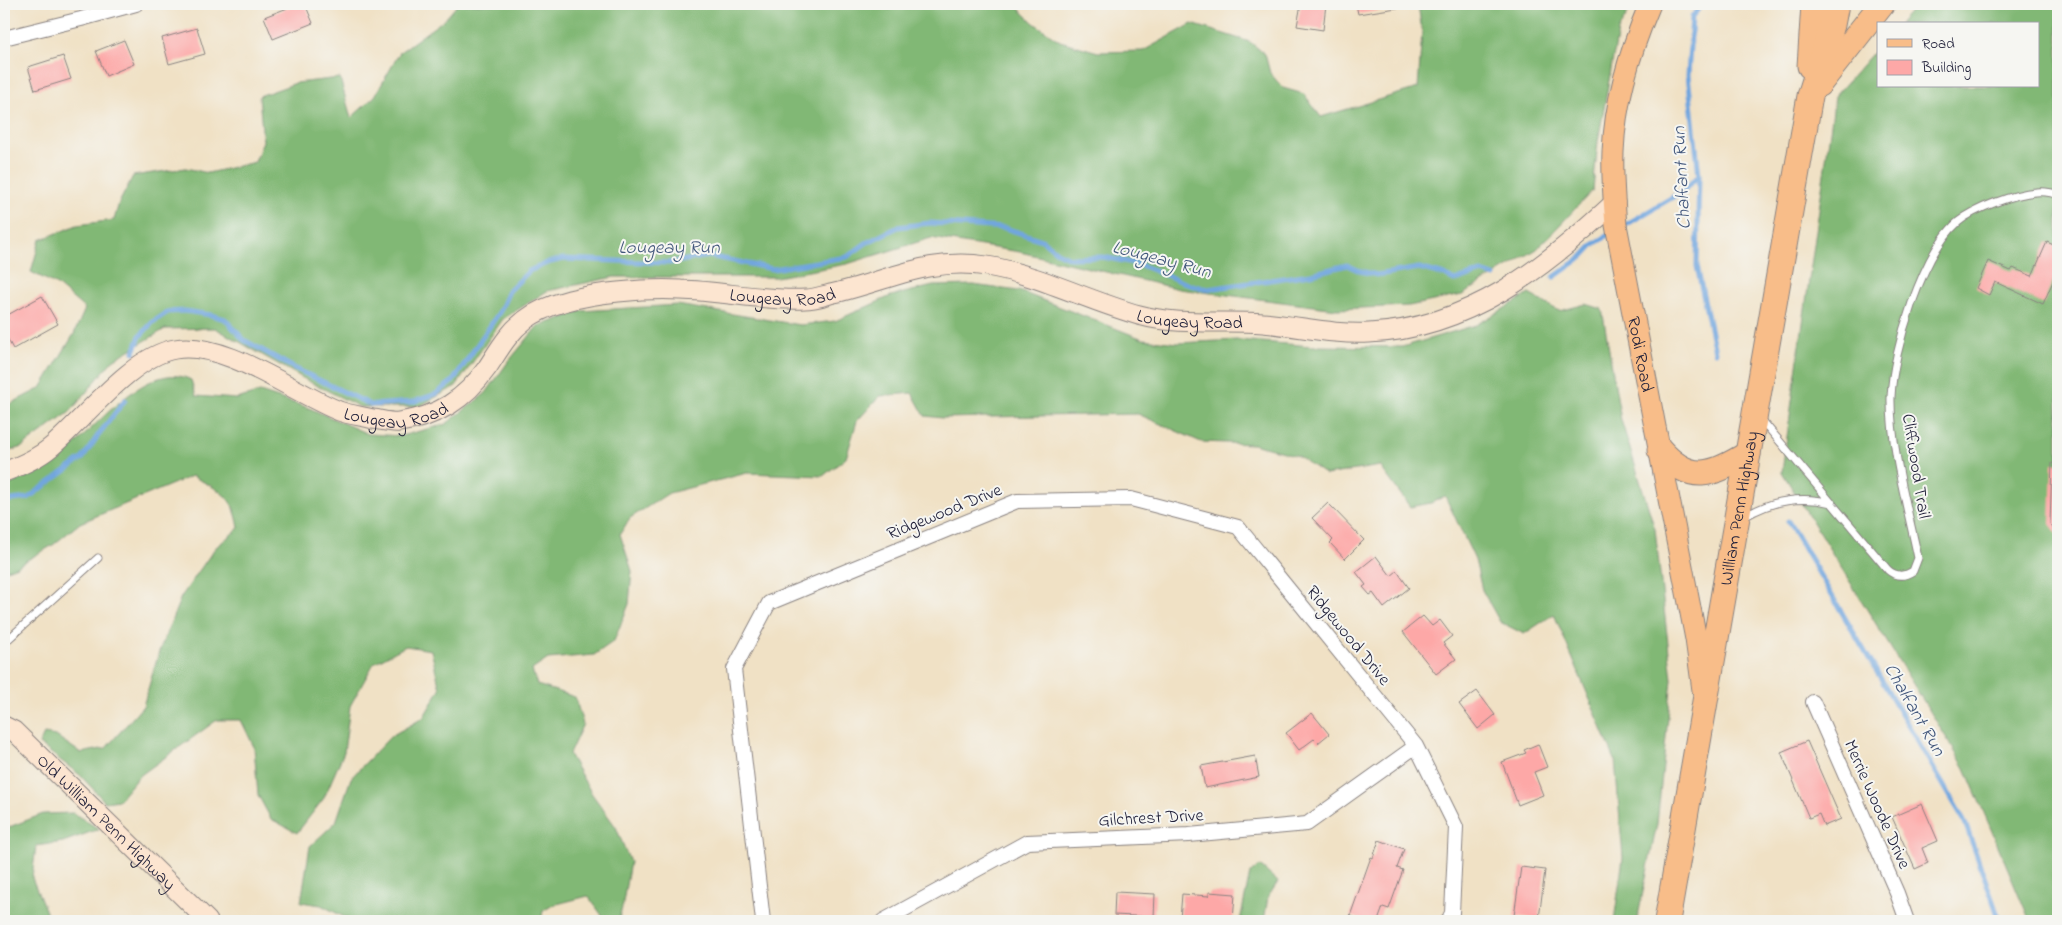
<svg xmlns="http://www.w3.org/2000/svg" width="2062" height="925" font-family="'Indie Flower',sans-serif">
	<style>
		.forest { fill: #81b874; stroke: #526d58 }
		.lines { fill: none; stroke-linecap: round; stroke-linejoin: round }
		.stream { stroke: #71a6de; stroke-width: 5 }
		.building { fill: #fda8a7 }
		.lane-casing { stroke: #898280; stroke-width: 9 }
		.street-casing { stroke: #898280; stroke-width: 16 }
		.secondary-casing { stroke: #898280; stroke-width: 21 }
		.primary-casing { stroke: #898280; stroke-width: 23 }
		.highway-casing { stroke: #898280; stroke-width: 27 }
		.lane { stroke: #fff; stroke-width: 7 }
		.street { stroke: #fff; stroke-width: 14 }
		.secondary { stroke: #fce5d0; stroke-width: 19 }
		.primary { stroke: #f8bd89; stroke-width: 21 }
		.highway { stroke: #f8bd89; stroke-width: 25 }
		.labels { text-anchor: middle; stroke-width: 4; stroke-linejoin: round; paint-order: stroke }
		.street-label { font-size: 18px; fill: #22223b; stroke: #f6f6f2 }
		.water-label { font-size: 19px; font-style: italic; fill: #42577c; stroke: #f6f6f2 }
	</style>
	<rect width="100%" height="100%" fill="#f6f6f2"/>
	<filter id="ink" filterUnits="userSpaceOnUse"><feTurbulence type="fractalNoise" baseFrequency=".02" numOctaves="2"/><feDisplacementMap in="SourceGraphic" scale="10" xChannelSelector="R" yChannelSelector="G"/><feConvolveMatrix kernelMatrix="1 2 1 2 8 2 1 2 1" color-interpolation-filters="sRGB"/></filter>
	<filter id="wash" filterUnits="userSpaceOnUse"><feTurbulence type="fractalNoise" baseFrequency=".0096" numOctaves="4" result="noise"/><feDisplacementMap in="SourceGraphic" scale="20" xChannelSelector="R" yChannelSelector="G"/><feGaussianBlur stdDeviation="1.12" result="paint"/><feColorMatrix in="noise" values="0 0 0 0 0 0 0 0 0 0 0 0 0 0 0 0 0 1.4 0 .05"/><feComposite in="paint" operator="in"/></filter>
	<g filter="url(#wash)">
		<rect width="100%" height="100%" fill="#f0e1c5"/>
		<path class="forest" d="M458,4H850L889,9L912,4H1014L1034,23L1060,41L1098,52L1143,51L1192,24L1250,42L1265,54L1270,73L1283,88L1304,94L1321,117L1418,88L1422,32L1418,4H1633L1618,31L1598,141L1593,190L1537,249L1462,295L1409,306L1337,309L1179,289L1020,252L931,238L847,264L776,277H614L547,291L503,319L456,386L418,407H360L308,381L215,328L165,329L113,360L70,412L22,447L4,453V407L41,388L74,334L85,309L57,285L31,272L40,240L77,225L114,220L119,203L133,176L186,168L208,173L255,162L263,141L259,96L296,83L340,78L351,118L375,96L400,52L445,19Z
			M1917,4H2058V921H2030L1965,768L1782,472L1835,96L1878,47V86H2038V24H1899Z
			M973,285L1019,291L1143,339L1178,343L1237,340L1312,346L1402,347L1476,325L1529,294L1559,311L1586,304L1602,309L1621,420L1655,529L1672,679L1657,824L1637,921H1614L1623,858L1615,760L1554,614L1524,634L1500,622L1482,590L1475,560L1445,496L1431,503L1410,507L1380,466L1326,475L1298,456L1253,444L1201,442L1138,414L942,418L925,416L912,393L880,396L857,421L846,458L823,476L747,473L669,493L630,518L620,534L632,571L629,604L614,641L594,655L548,659L532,670L537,685L575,697L583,724L569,754L592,794L616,827L630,862L622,908L618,921H606L588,896L553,905L543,911L541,921H352L321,905L301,902L310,846L336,822L351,778L391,736L423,718L440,689L431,650L406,646L374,663L350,706L344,752L324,798L297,833L271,819L258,795L254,747L241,720H217L138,777L119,800L105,802L80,775L39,744L44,734L56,736L81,753L106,748L143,706L159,652L181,597L215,548L239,528C234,495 219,490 192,476L80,523L53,545L17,566L4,571V487C21,480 41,471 56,461C88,438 146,356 191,380L196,396L237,399L260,392L309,408L368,434L401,436L446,424L486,393L508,362L537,327L581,311L677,305L800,325L835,321L891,296L933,286Z
			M73,813L99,829L63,842L36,846L32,878L47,914L46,921H4V829L43,814Z
			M1260,866L1278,882L1268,897L1264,921H1240L1250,873Z"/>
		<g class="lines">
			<path class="stream" d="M1702,4L1692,17L1688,75L1699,175L1697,266L1715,352
				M1622,227L1683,191L1699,175
				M1554,277L1581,258L1594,244L1613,232
				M134,352L140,336L153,322L168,312L185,311L211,315L225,319L244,340L294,368L371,405L413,402L436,394L453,381L500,311L509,291L529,271L547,263L563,259L669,263L709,256L773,269L847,257L866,243L898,227L930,223L1005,228L1042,240L1057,252L1070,258L1103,257L1138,264L1190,285L1208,289L1311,274L1347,265L1360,271L1377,275L1419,268L1445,275L1454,281L1482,272L1494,276
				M4,501L28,498L83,458L99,434L125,400
				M1788,521L1964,820L2000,921"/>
		</g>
		<g id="blocks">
			<path class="building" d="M298,4H305L313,23L273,39L264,17Z
				M1301,4H1326L1323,30L1297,26Z
				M1356,4H1402L1403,7L1358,14Z
				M197,28L205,54L169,64L162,38Z
				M124,40L134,64L106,76L96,51Z
				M63,56L71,79L35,90L28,67Z
				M2047,242L2058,247V270L2043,304L1995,282L1989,295L1976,288L1988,261L2011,271L2013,268L2032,276Z
				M42,296L58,324L13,349L4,332V317Z
				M2052,463L2058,464V535L2050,524Z
				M1328,503L1364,540L1345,559L1330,543L1333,540L1312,518Z
				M1376,556L1391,576L1397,571L1409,588L1384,608L1373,593L1370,595L1363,587L1366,585L1356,572Z
				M1423,616L1432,626L1440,620L1452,636L1443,643L1456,659L1436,674L1403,632Z
				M1477,691L1495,715L1478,729L1459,704Z
				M1312,713L1329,734L1318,743L1314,739L1299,750L1286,733Z
				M1807,741L1841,819L1824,826L1819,814L1809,818L1781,752Z
				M1538,744L1547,767L1534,772L1543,795L1518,805L1502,762L1526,753L1524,750Z
				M1255,756L1259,777L1205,788L1201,766Z
				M1922,804L1938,841L1922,848L1928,863L1915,869L1892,817Z
				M1379,840L1404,849L1397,868L1403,870L1389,909L1383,907L1378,921H1366L1350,916L1371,857L1373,858Z
				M1521,867L1545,870L1539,919L1514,916Z
				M1115,892L1155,894L1154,917L1114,915Z
				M1209,892L1235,894L1233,921L1180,919L1182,894L1209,896Z"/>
		</g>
	</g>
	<g filter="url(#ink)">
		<use href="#blocks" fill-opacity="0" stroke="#898280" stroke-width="1"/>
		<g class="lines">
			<defs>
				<path id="lane" d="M1760,418L1888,570C1896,577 1904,577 1913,571L1918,558C1908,509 1890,446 1891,397C1893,350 1922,253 1958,222C1975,208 2014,194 2036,192C2043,191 2051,193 2058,194
					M1744,517C1772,500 1800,495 1832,503
					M4,643L98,558"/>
				<path id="street" d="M4,38L81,19L136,4
					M1813,702L1897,893L1907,921
					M763,921L734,669L769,603L1017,501L1131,499L1238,527L1416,746L1456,827L1452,913L1448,921
					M883,921L1027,842L1189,835L1307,824L1416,746"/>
				<g id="secondary">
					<path id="s1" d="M4,472C20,466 37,459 51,447C84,419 132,356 175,349C224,340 292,392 339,411C350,415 362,416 373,419C382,420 391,423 399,422C438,417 465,399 487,368C499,350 508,333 525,320C550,301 588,295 618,292C638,290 660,289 681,290C722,291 763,301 805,299C816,299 828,294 839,292C892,279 930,257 987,266C1040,275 1088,301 1139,315C1179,326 1223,320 1263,323C1299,326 1334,335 1369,333C1468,329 1546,267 1615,202"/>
					<path id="s2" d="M4,726L14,731L208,921"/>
				</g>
				<g id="primary">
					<path id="s3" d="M1650,4C1630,51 1615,101 1613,152C1612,176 1614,201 1616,225L1696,639L1703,690"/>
				</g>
				<g id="highway">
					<path d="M1810,66L1814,4"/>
					<path d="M1819,84L1882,4"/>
					<path d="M1660,450C1691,485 1712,475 1748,454"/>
					<path id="s4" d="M1667,921L1810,96L1832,25L1836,4"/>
				</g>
			</defs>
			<use href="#lane" class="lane-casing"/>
			<use href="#street" class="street-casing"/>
			<use href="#secondary" class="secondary-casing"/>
			<use href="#primary" class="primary-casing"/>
			<use href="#highway" class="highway-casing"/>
			<use href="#lane" class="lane"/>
			<use href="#street" class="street"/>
			<use href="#secondary" class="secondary"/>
			<use href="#primary" class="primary"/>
			<use href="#highway" class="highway"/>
		</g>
	</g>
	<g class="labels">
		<g class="street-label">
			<text dy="6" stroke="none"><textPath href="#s1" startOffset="884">Lougeay Road</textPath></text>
			<text dy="6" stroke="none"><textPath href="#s1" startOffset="1304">Lougeay Road</textPath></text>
			<text dy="6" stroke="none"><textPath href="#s3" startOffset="358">Rodi Road</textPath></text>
			<text dy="6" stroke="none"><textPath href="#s1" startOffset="450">Lougeay Road</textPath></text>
			<text transform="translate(1917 466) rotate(81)" y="6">Cliffwood Trail</text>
			<text dy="6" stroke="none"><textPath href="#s4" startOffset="419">William Penn Highway</textPath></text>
			<text transform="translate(944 511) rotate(-22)" y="6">Ridgewood Drive</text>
			<text transform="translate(1349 635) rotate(51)" y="6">Ridgewood Drive</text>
			<text transform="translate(1878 804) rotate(66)" y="6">Merrie Woode Drive</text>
			<text transform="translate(1151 817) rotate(-3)" y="6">Gilchrest Drive</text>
			<text dy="6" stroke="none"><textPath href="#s2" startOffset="141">Old William Penn Highway</textPath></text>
		</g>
		<g class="water-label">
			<text transform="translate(1680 178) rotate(-93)" y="7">Chalfant Run</text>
			<text x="669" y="253">Lougeay Run</text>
			<text transform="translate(1162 258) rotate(15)" y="7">Lougeay Run</text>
			<text transform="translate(1916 709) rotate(60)" y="7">Chalfant Run</text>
		</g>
	</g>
	<rect width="2062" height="925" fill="none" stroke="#f6f6f2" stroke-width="20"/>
	<rect x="1877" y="22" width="162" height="65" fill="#f6f6f2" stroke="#a1a1a9"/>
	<rect x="1887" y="39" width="25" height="8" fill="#f8bd89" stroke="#a1a1a9"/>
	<text x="1922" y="48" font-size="15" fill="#22223b">Road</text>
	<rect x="1887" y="60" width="25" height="15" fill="#fda8a7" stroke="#a1a1a9"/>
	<text x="1922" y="72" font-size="15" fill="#22223b">Building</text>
</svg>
